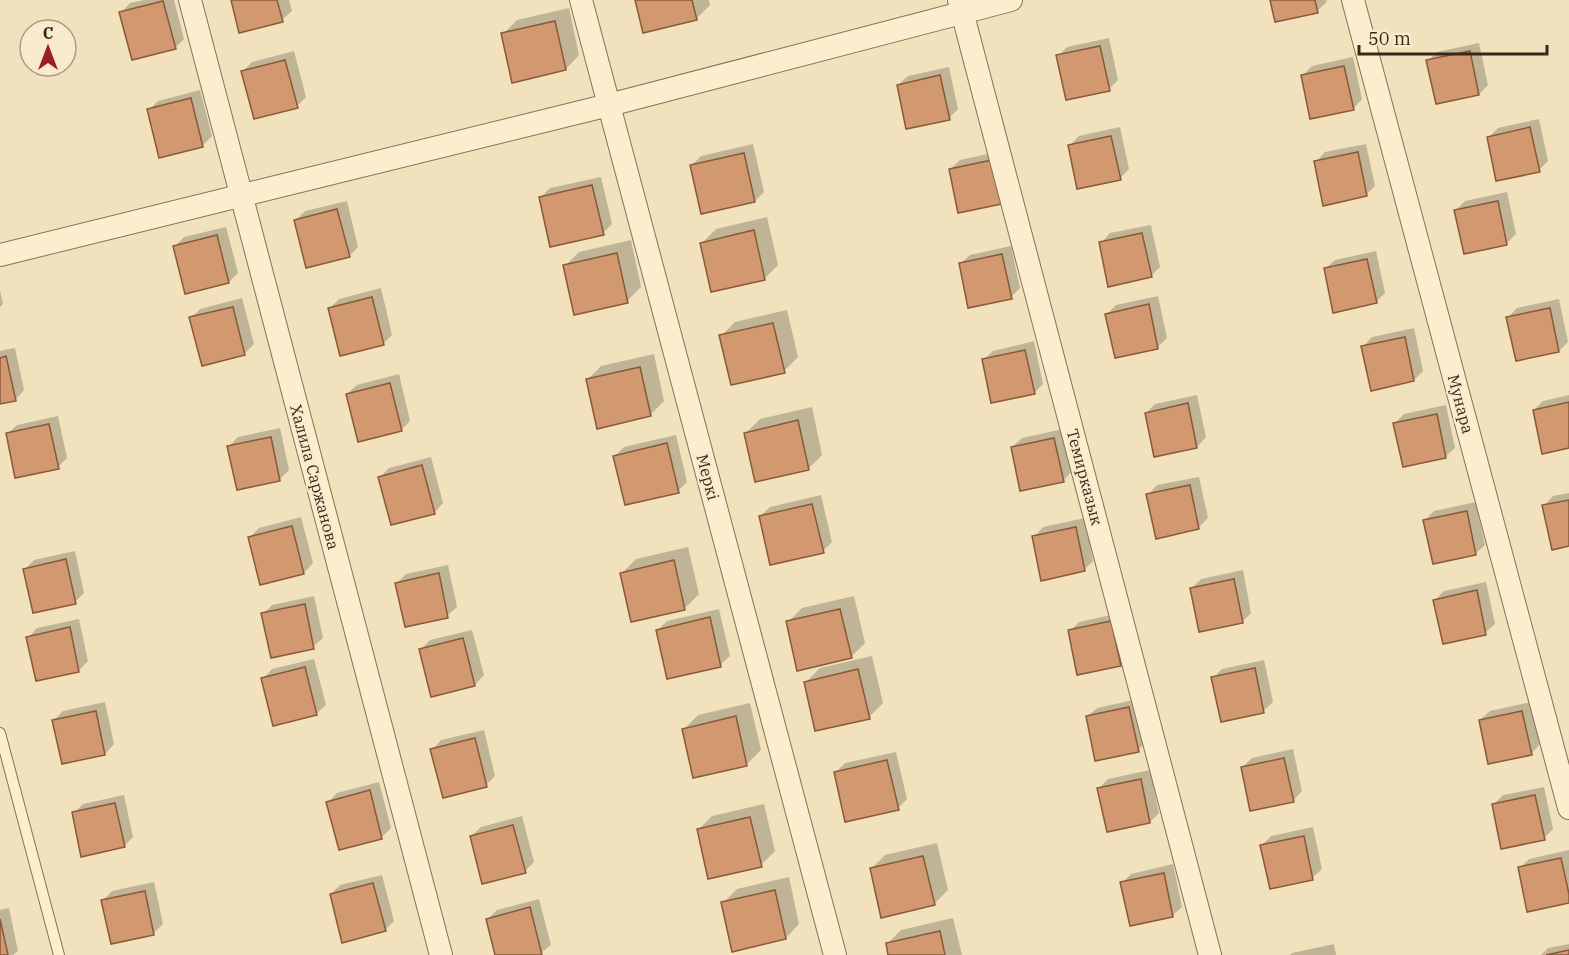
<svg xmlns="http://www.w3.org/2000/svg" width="1569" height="955" font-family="'IBM Plex Serif',serif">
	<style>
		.shadow { fill: #0003 }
		.building { fill: #d2986f; stroke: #8a5939; stroke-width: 1.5 }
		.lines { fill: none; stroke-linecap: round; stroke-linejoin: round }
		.service-casing { stroke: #897054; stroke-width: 12 }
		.minor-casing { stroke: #897054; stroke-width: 24 }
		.service { stroke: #fbeecf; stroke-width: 10 }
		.minor { stroke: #fbeecf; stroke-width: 22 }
		.labels { text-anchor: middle; stroke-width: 4.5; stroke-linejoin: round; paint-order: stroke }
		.street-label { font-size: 16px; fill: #37281a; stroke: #f8ebcc }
	</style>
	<rect width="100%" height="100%" fill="#f1e1bc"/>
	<path class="shadow" d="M144,0H174L184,39L175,48L121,13L130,3Z
		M232,0H289L292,11L282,20Z
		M637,0H709L710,5L696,19Z
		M1271,0H1326L1327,2L1317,11Z
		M569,8L579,55L566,69L503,34L517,20Z
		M1109,38L1118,80L1109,89L1058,56L1067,47Z
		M1479,43L1488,85L1479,94L1428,61L1437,52Z
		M294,51L306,97L297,106L243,71L252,62Z
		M1353,57L1362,99L1353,109L1303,75L1312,66Z
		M949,67L958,109L949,118L898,85L908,76Z
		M200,90L212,136L202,146L149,110L158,101Z
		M1539,119L1548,161L1539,170L1489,137L1498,128Z
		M1120,127L1129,169L1120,178L1070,145L1079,136Z
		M753,144L764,192L755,201L692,165L701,156Z
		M1366,144L1375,186L1366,195L1316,162L1325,152Z
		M1001,151L959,212L950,169L960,160Z
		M601,177L612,224L603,233L540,198L550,188Z
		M1507,192L1516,234L1506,244L1456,210L1465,201Z
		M347,201L358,247L349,256L295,221L305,211Z
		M767,217L778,265L764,279L702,243L716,229Z
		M1151,225L1160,267L1151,276L1101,243L1110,233Z
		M226,227L238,273L229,282L175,246L184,237Z
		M631,240L641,287L627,301L565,266L579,252Z
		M1011,246L1020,288L1011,297L960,264L970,255Z
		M1376,251L1385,293L1376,302L1325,269L1335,260Z
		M381,288L392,335L383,344L330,308L339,299Z
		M0,290L3,304L0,307Z
		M1158,296L1167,338L1157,348L1107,314L1116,305Z
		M242,298L254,344L245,353L203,364L191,318L200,309Z
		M1559,299L1568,342L1559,351L1508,317L1517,308Z
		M787,310L798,357L784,371L721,336L735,322Z
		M1414,328L1423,371L1414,380L1363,347L1372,337Z
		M1034,341L1043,384L1034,393L983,360L993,351Z
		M15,348L24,390L15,400L0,403V351Z
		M654,354L664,401L650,415L587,380L601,366Z
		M399,374L410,421L401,430L347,394L357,385Z
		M1197,395L1206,437L1197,447L1146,413L1155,404Z
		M1569,395V446L1534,410L1543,401Z
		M1446,405L1455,448L1445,457L1395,423L1404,414Z
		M812,407L822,455L808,469L746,433L760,419Z
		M58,416L67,458L58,467L7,434L17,425Z
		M280,428L289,470L280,479L229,446L238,437Z
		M1063,429L1072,471L1063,481L1012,447L1022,438Z
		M676,435L687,482L678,491L615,456L624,447Z
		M431,457L443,503L434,513L380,477L389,468Z
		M1199,477L1208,518L1198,528L1148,495L1157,485Z
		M1569,493V545L1544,506L1553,496Z
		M821,495L832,542L823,551L760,516L770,507Z
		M1476,502L1485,545L1475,554L1425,520L1434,511Z
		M301,517L313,563L304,573L250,537L259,528Z
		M1085,518L1093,561L1084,570L1034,537L1043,527Z
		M688,547L699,594L685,608L632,620L622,573L636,559Z
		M75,551L84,593L75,602L25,569L34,560Z
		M448,565L457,607L447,616L397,583L406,574Z
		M1243,570L1251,613L1242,622L1192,588L1201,579Z
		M1486,582L1495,624L1485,633L1435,600L1444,591Z
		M314,596L323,638L313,647L263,614L272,605Z
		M854,596L865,643L851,657L788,622L802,608Z
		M719,609L730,656L720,665L658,630L667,621Z
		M1120,613L1129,655L1120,664L1070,631L1079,622Z
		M79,619L88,661L78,671L28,638L37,628Z
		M472,630L484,675L475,685L421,649L430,640Z
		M872,656L883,703L869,717L806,682L820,668Z
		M314,659L326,705L316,714L263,679L272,669Z
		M1264,660L1273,702L1263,711L1213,678L1222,669Z
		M1138,699L1147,741L1138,750L1087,717L1097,708Z
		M105,702L114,744L105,754L54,720L63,711Z
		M1531,702L1540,744L1531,754L1480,720L1490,711Z
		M750,703L761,750L747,764L694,776L684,729L698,715Z
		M484,730L495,776L486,785L432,750L441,740Z
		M1293,749L1302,791L1293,801L1242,767L1252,758Z
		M896,752L907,799L898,808L835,773L845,763Z
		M1150,770L1159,813L1150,822L1099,788L1108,779Z
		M379,782L391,828L382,837L340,848L328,802L337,793Z
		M1544,787L1553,829L1544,838L1493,805L1503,795Z
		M124,795L133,837L124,846L74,813L83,804Z
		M764,804L775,851L761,865L698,830L712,816Z
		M522,816L534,862L525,871L471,836L481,827Z
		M1313,827L1322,869L1312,878L1262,845L1271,836Z
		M937,843L948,890L934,904L871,869L885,855Z
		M1569,850V902L1520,868L1529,859Z
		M1173,864L1182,907L1172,916L1122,883L1131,874Z
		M382,875L394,921L385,930L331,894L340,885Z
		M789,877L799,924L786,938L723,903L737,889Z
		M154,882L163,924L153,934L103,900L112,891Z
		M539,899L551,945L538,955H497L488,919L497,910Z
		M9,908L18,951L13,955H0V910Z
		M953,918L962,955H890L887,944L901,930Z
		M1334,944L1336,955H1290L1292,953Z
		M1569,944V955H1541L1548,948Z"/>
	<path class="building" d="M231,0H277L283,22L239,33Z
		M635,0H692L697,20L643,33Z
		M1270,0H1315L1318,13L1275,22Z
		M163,1L176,49L132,60L119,12Z
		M555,21L566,70L512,83L501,33Z
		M1100,46L1110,91L1066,100L1056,55Z
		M1470,51L1479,95L1436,104L1426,60Z
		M285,60L298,108L254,119L241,71Z
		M1344,66L1354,110L1310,119L1301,75Z
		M940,75L950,120L906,129L897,85Z
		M191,98L203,147L159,158L147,109Z
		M1530,127L1540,172L1496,181L1487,137Z
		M1111,136L1121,180L1077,189L1068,145Z
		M1358,152L1367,196L1323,206L1314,161Z
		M744,153L755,202L701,214L690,165Z
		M992,160L1002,204L958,213L949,169Z
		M592,185L604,235L550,247L539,197Z
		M1498,201L1507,245L1464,254L1454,210Z
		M337,209L350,257L306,268L294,220Z
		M754,230L765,280L711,292L700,243Z
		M1142,233L1152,277L1108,287L1099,242Z
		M217,235L229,283L185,294L173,246Z
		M617,253L628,303L574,315L563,265Z
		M1002,254L1012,299L968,308L959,263Z
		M1367,259L1377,303L1333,313L1324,268Z
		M372,297L384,345L340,356L328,308Z
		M1149,304L1158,349L1115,358L1105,314Z
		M233,307L245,355L202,366L189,317Z
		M1550,308L1559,352L1516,361L1506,317Z
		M773,323L785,373L731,385L719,335Z
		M1405,337L1414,381L1371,391L1361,346Z
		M1025,350L1035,394L991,403L982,359Z
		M6,356L16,401L0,404V358Z
		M640,367L651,416L597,429L586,379Z
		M390,383L402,431L358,442L346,394Z
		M1569,402V448L1542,454L1533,410Z
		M1188,403L1197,448L1154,457L1145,413Z
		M1437,414L1446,458L1403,467L1393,423Z
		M798,420L809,470L755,482L744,433Z
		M49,424L59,469L15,478L6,433Z
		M271,437L280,481L237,490L227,446Z
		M1054,438L1064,482L1020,491L1011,447Z
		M667,443L679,493L625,505L613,456Z
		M422,465L435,514L391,525L378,477Z
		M1190,485L1199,529L1156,539L1146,494Z
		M1569,500V546L1552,550L1542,505Z
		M812,504L824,553L770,565L759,516Z
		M1467,511L1476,555L1433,564L1423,520Z
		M292,526L304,574L260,585L248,537Z
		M1076,527L1085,571L1041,581L1032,536Z
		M66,559L76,604L33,613L23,569Z
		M674,560L685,610L631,622L620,573Z
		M439,573L448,618L405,627L395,583Z
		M1234,579L1243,623L1199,632L1190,588Z
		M1477,590L1486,635L1443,644L1433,600Z
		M305,604L314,649L271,658L261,613Z
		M840,609L852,658L797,671L786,621Z
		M710,617L721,667L667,679L656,630Z
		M1111,621L1121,666L1077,675L1068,630Z
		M70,627L79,672L36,681L26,637Z
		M463,638L475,686L431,697L419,649Z
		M305,667L317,715L273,726L261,678Z
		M1255,668L1264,713L1221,722L1211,677Z
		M858,669L870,719L815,731L804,682Z
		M1129,707L1139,752L1095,761L1086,716Z
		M96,711L105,755L62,764L52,720Z
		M1522,711L1532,755L1488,764L1479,720Z
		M736,716L747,766L693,778L682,729Z
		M475,738L487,787L443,798L430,749Z
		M1284,758L1294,802L1250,811L1241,767Z
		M887,760L899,810L845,822L834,772Z
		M1141,779L1150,823L1107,832L1097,788Z
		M370,790L382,839L339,850L326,802Z
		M1535,795L1545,840L1501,849L1492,804Z
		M115,803L125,847L81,857L72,812Z
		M750,817L762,867L708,879L697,829Z
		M513,825L526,873L482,884L470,836Z
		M1304,836L1313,880L1270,889L1260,845Z
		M923,856L935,905L881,918L870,868Z
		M1561,858L1569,894V903L1527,912L1518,867Z
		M1164,873L1173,917L1130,926L1120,882Z
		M373,883L386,931L342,943L330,894Z
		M775,890L786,939L732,952L721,902Z
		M145,891L154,935L111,944L101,900Z
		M530,907L542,955H495L486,919Z
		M0,919L8,955H0Z
		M940,931L945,955H888L886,943Z
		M1569,950V955H1546Z"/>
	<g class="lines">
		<defs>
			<path id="service" d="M0,733L59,955"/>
			<path id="minor" d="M190,0L441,955
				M581,0L835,955
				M959,0L1210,955
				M1353,0L1569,808
				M0,255L609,105L1011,0"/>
		</defs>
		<use href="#service" class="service-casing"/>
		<use href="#minor" class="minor-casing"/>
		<use href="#service" class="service"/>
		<use href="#minor" class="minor"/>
	</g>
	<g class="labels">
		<g class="street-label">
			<text transform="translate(1461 404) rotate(75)" y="6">Мунара</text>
			<text transform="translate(315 477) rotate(75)" y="6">Халила Саржанова</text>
			<text transform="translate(708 477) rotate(75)" y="6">Меркі</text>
			<text transform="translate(1085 477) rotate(75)" y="6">Темирказык</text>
		</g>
	</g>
	<g transform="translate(48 48)"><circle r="28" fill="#f8ebcc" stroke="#ab9d85" stroke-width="1.5"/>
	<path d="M0-4.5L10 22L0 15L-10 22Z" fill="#9c2021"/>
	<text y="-9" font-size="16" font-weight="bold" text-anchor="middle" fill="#37281a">С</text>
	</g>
	<path d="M1359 45v9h188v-9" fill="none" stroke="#37281a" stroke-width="3"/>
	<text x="1368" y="45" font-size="18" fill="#37281a" stroke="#f8ebcc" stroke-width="4.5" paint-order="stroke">50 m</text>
</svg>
